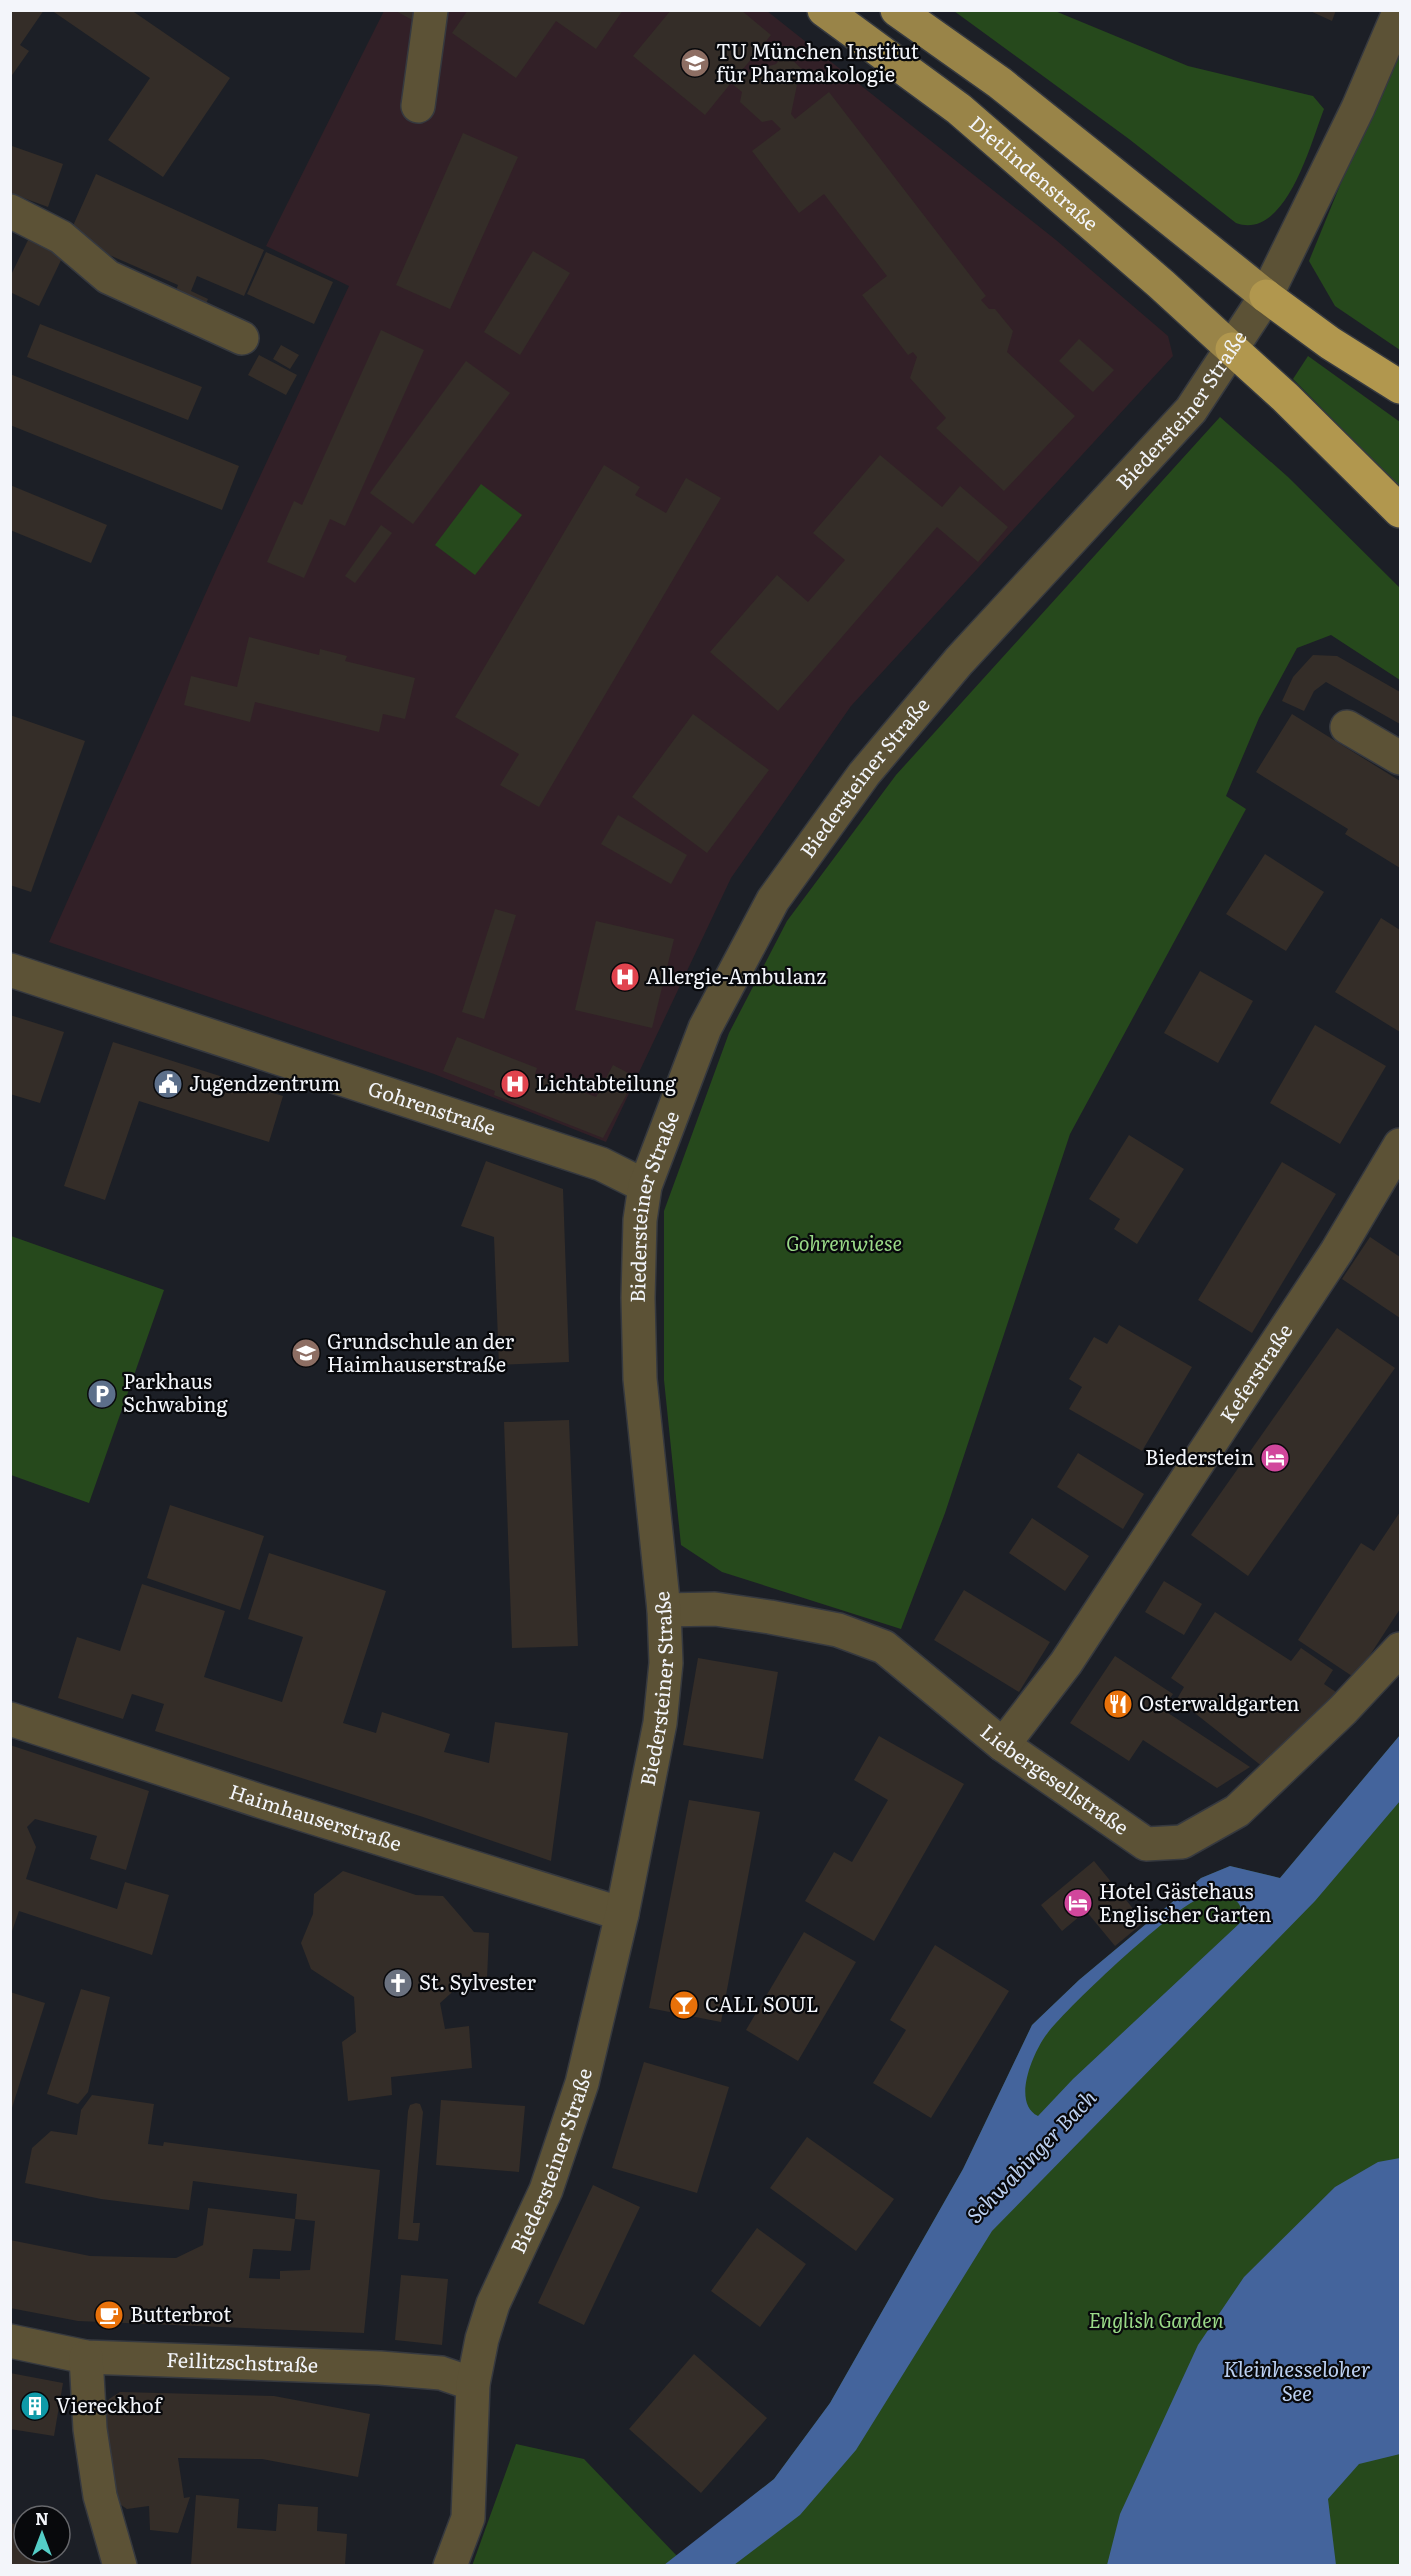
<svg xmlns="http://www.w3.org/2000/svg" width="1411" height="2576" viewBox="0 0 1411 2576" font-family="Literata,serif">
<rect width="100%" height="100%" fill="#1c1f26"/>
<!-- medical -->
<path fill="#322027" d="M384 11H767L1056 240 1168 336 1173 356 851 706 731 878 606 1142 434 1074 49 942 217 568 349 286 266 246Z"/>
<!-- green -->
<g fill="#26491c">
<path d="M954 11H1055L1188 66 1313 96 1324 109C1311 142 1286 241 1236 223L1129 139Z"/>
<path d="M1400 39V350L1335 306 1309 261Z"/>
<path d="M1308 356 1400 422V488L1293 379Z"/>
<path d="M1220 417 1288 477 1400 588V680L1331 635 1297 648 1259 718 1226 796 1246 809 1070 1134 945 1513 901 1629 722 1572 681 1545 664 1380V1211L729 1033 787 921 896 775Z"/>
<path d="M481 484 522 515 475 575 435 545Z"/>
<path d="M11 1236 164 1290 89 1503 11 1475Z"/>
<path d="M1400 1735V2565L472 2566 516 2444 584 2459 677 2556 774 2479 830 2403 963 2169 1032 2025 1079 1980 1201 1878 1230 1866 1280 1878Z"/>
</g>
<!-- water -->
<g fill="#44649c" fill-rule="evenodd">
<path d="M1400 1735V1801L1315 1901 992 2231 856 2450 800 2515 734 2565H664L774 2479 830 2403 963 2169 1032 2025 1079 1980 1201 1878 1230 1866 1280 1878ZM1229 1897C1242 1902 1242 1909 1241 1922L1073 2079 1038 2116C1012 2103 1032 2056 1044 2038 1059 2014 1177 1904 1201 1898 1209 1896 1220 1897 1229 1897Z"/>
<path d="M1400 2158V2454L1359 2464 1328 2499 1336 2565H1107L1120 2514 1198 2345 1244 2277 1335 2187 1378 2162Z"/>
</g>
<!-- building -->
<g fill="#342d28">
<path d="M10 10H44L20 45 29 51 10 78Z"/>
<path d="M51 10H131L230 78 163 177 108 140 150 78Z"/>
<path d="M394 10H422L416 22Z"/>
<path d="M468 10H623L596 49 556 21 516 78 452 33Z"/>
<path d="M671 10H741L771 35 743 69 747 73 776 64 785 53 807 74 797 85 791 114 795 119 829 92 986 296 981 300 989 309H995L1013 331 1007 352 1075 416 1004 491 936 428 946 418 910 378 917 357 913 352 908 355 862 295 887 276 824 194 799 213 752 151 781 129 772 120 762 122 740 102 742 92 731 83 705 115 633 56Z"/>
<path d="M1308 10H1336L1332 21Z"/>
<path d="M463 133 518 157 450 309 396 285Z"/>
<path d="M12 146 63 164 48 207 10 193Z"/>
<path d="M96 174 264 250 244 296 197 276 191 291 208 299 204 309 174 296 178 285 68 237Z"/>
<path d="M29 238 64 254 39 306 10 292V277Z"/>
<path d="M533 251 570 273 520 355 484 332Z"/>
<path d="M266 252 333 282 314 324 247 294Z"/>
<path d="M40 324 202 387 188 420 27 357Z"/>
<path d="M381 330 424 350 345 526 330 519 304 578 267 562 294 501 302 505Z"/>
<path d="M1079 339 1114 370 1093 392 1059 361Z"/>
<path d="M281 345 299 355 290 369 273 359Z"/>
<path d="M259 355 297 375 286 395 248 375Z"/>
<path d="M466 361 510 393 413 524 370 493Z"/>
<path d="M10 374 239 466 222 510 10 425Z"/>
<path d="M880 455 942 507 960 486 1008 527 978 562 937 527 778 711 710 652 777 575 808 602 845 560 813 533Z"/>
<path d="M604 465 640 487 635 495 666 513 686 478 721 498 539 807 500 785 519 754 455 717Z"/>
<path d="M10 485 107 525 91 563 10 530Z"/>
<path d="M381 525 392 533 355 583 345 576Z"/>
<path d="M249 637 319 655 320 649 347 656 345 661 415 678 405 719 383 714 379 732 255 702 250 722 184 705 191 676 237 687Z"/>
<path d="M1313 655 1337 656 1400 692V724L1326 682 1314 691 1304 711 1282 701 1293 677Z"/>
<path d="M693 714 769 770 707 853 632 797Z"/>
<path d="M1292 714 1400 781V868L1345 834 1348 829 1256 772Z"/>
<path d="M10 715 85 741 31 892 10 885Z"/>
<path d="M618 815 687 855 671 884 601 844Z"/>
<path d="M1265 854 1324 892 1286 951 1226 914Z"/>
<path d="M495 909 516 915 484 1019 462 1012Z"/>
<path d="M1381 918 1400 930V1032L1335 992Z"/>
<path d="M596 921 674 939 652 1028 575 1010Z"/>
<path d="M1200 971 1253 1001 1218 1063 1164 1033Z"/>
<path d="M10 1015 64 1032 40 1103 10 1094Z"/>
<path d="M1315 1025 1386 1066 1340 1144 1270 1103Z"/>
<path d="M457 1037 537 1068 535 1074 596 1097 613 1065 636 1077 603 1138 494 1095 495 1091 443 1071Z"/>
<path d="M113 1042 283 1096 269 1142 139 1101 105 1200 64 1186Z"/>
<path d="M1129 1135 1184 1169 1137 1244 1114 1229 1120 1219 1089 1199Z"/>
<path d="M486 1161 563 1189 569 1362 499 1365 494 1237 461 1226Z"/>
<path d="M1282 1162 1336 1194 1252 1333 1198 1300Z"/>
<path d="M1370 1237 1400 1257V1318L1342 1279Z"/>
<path d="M1119 1325 1192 1367 1142 1451 1069 1409 1082 1387 1069 1379 1094 1337 1107 1344Z"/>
<path d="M1337 1328 1395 1368 1248 1576 1191 1535Z"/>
<path d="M569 1420 578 1646 512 1648 504 1422Z"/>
<path d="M1078 1453 1144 1494 1123 1529 1057 1487Z"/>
<path d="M170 1505 264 1536 240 1610 147 1578Z"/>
<path d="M1400 1512V1609L1355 1678 1298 1640 1361 1543 1374 1551Z"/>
<path d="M1032 1518 1089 1556 1065 1591 1009 1553Z"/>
<path d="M269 1553 386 1591 343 1723 376 1733 382 1712 450 1734 444 1752 489 1763 495 1722 568 1733 551 1861 423 1817 155 1731 164 1704 132 1694 123 1719 58 1698 77 1637 120 1651 142 1584 225 1611 204 1677 282 1702 303 1637 248 1619Z"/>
<path d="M1164 1581 1202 1604 1184 1635 1145 1612Z"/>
<path d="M964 1590 1050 1642 1019 1692 934 1640Z"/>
<path d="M1215 1612 1291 1661 1301 1648 1333 1670 1324 1684 1336 1692 1263 1767 1177 1699 1184 1687 1171 1678Z"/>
<path d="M1115 1656 1173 1694 1162 1709 1250 1767 1217 1788 1143 1740 1129 1761 1070 1723Z"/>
<path d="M698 1658 778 1672 763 1759 683 1745Z"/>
<path d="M879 1736 964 1784 874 1941 805 1901 834 1852 852 1862 888 1800 854 1780Z"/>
<path d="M10 1745 149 1791 126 1870 90 1859 97 1836 35 1819 27 1827 36 1847 26 1879 117 1909 125 1882 169 1895 152 1955 19 1911 10 1937Z"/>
<path d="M689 1800 760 1812 721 2022 649 2008Z"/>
<path d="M1094 1861 1144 1922 1115 1946 1086 1911 1062 1931 1041 1905Z"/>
<path d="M343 1871 416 1895 443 1896 474 1932 489 1933 487 1979 468 1978 440 2003 445 2029 469 2026 472 2068 391 2077 392 2095 348 2101 342 2042 356 2032 354 1997 311 1969 301 1943 313 1914 314 1894Z"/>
<path d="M804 1932 856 1962 798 2061 746 2030Z"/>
<path d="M935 1945 1009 1991 931 2118 873 2083 906 2030 890 2020Z"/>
<path d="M81 1989 110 1997 88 2092 78 2104 47 2094Z"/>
<path d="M10 1992 45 2003 11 2111H10Z"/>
<path d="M644 2062 729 2087 697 2193 612 2168Z"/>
<path d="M92 2095 154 2104 148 2144 163 2146 164 2142 380 2170 364 2333 78 2321 10 2308V2240L90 2256 176 2258 203 2245 208 2208 295 2219 291 2251 253 2249 249 2278 280 2279V2271L310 2270 315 2221 295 2219 297 2194 193 2181 189 2210 101 2199 25 2183 32 2148 51 2131 77 2135 81 2110Z"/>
<path d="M441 2100 525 2106 519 2172 436 2165Z"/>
<path d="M416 2103 420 2104 423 2112 413 2223H420L418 2241 398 2239 408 2111 410 2105Z"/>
<path d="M807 2137 894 2199 856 2251 770 2188Z"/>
<path d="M593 2185 640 2207 584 2325 538 2303Z"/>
<path d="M757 2228 806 2264 760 2327 711 2291Z"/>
<path d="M401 2275 448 2279 442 2345 395 2340Z"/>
<path d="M694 2354 767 2418 701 2493 629 2429Z"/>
<path d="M10 2373 63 2383 54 2436 10 2429Z"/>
<path d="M120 2392 274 2396 370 2414 358 2477 262 2459 178 2458 184 2498 190 2497 178 2533 150 2530 149 2506 127 2509 118 2503 109 2456 106 2407 109 2399Z"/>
<path d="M196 2495 239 2499 237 2528 276 2531 278 2504 318 2507 317 2531 347 2534 345 2565H191Z"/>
<path d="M10 2523 24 2526V2552H52L50 2565H10Z"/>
</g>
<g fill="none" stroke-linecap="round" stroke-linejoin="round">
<!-- minor casing -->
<g stroke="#36393f" stroke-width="36">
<g id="minor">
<path d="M418 106 431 10"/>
<path d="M10 211 61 237 108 277 242 338"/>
<path d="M1347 727 1400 758"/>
<path id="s1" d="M10 970 601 1164 645 1186"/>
<path id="s2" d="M664 1610 715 1609 770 1617 838 1630 884 1647 1003 1745 1146 1844 1182 1842 1237 1811 1343 1710 1400 1649"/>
<path id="s3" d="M10 1719 263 1802 622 1914"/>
<path id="s4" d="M1003 1745 1066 1663 1337 1251 1400 1145"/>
<path id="s5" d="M10 2341 86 2357 380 2368 441 2373 473 2384"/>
<path d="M86 2357 90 2429 100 2496 120 2566"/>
<path id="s6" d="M450 2566 468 2518 473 2384 482 2339 493 2304 546 2190 582 2083 622 1914 660 1723 666 1663 664 1610 640 1379 638 1298 640 1220 645 1186 705 1028 773 900 864 774 959 661 1191 410 1266 296 1358 108 1400 10"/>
</g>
</g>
<!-- major casing -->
<g stroke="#36393f" stroke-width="36">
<g id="major">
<path id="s7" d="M824 10 959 109 1161 284 1232 349"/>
<path d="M897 10 1000 83 1266 296"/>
</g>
</g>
<!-- highway casing -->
<g stroke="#36393f" stroke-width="36">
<g id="highway">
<path d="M1266 296 1330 343 1400 387"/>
<path d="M1232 349 1285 397 1400 511"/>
</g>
</g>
<!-- minor -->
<use href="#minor" stroke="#5c5236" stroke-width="33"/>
<!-- major -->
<use href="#major" stroke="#998448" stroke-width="33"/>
<!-- highway -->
<use href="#highway" stroke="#b1974e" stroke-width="33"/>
</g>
<!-- icons -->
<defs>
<g id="university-disc" transform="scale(1.5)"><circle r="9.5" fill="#8d6e63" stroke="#08090c"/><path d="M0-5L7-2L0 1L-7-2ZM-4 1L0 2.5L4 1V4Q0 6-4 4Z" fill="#fff"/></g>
<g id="hospital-disc" transform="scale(1.5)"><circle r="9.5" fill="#e0444e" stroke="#08090c"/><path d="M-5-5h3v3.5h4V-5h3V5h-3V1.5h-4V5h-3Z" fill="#fff"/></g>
<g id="civic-disc" transform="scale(1.5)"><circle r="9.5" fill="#5c6f8a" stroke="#08090c"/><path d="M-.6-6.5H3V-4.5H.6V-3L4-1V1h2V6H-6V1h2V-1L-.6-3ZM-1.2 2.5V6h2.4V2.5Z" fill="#fff"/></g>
<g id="school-disc" transform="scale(1.5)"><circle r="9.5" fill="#8d6e63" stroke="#08090c"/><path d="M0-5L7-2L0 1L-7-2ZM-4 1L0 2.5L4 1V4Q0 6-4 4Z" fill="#fff"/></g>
<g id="parking-disc" transform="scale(1.5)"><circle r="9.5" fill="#5c6f8a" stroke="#08090c"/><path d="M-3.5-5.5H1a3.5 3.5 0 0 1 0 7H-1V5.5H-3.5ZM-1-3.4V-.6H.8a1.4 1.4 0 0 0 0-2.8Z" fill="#fff"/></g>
<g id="hotel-disc" transform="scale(1.5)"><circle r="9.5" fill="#d1479c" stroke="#08090c"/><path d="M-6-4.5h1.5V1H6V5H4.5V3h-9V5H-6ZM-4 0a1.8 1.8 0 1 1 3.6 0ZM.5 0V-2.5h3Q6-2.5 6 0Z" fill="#fff"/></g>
<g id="restaurant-disc" transform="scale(1.5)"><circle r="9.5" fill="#e8710a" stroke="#08090c"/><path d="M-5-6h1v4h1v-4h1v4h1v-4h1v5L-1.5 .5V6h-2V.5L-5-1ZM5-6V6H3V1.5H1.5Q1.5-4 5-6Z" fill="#fff"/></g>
<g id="church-disc" transform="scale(1.5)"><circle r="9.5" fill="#6b7280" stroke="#08090c"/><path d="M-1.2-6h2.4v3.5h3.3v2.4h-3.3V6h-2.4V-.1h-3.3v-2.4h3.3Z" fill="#fff"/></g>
<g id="bar-disc" transform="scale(1.5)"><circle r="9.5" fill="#e8710a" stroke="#08090c"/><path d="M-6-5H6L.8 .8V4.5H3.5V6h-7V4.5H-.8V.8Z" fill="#fff"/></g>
<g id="cafe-disc" transform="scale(1.5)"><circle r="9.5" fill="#e8710a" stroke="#08090c"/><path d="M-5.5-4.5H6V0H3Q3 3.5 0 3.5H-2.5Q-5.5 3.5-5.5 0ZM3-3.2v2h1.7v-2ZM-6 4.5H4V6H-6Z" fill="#fff"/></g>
<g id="building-disc" transform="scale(1.5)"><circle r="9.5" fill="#0f9aa8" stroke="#08090c"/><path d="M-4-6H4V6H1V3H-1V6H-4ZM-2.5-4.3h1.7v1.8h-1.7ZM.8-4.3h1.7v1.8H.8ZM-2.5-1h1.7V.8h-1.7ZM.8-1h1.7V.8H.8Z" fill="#fff"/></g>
</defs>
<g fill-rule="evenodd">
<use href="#university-disc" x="695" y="63"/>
<use href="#hospital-disc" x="625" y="977"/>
<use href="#civic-disc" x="168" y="1084"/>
<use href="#hospital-disc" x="515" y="1084"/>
<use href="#school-disc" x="306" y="1353"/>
<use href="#parking-disc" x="102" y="1394"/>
<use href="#hotel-disc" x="1275" y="1458"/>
<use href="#restaurant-disc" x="1118" y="1704"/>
<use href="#hotel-disc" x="1078" y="1903"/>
<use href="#church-disc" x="398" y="1983"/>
<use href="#bar-disc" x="684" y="2005"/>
<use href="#cafe-disc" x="109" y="2315"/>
<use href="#building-disc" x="35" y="2406"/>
</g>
<g text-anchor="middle" stroke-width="4.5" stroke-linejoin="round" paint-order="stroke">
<!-- poi labels -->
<g font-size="20" fill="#f3f5fa" stroke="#08090c" text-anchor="start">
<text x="716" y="59">TU München Institut<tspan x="716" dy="23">für Pharmakologie</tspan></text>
<text x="646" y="984">Allergie-Ambulanz</text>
<text x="189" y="1091">Jugendzentrum</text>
<text x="536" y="1091">Lichtabteilung</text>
<text x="327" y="1349">Grundschule an der<tspan x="327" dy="23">Haimhauserstraße</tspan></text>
<text x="123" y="1389">Parkhaus<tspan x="123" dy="23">Schwabing</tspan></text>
<text x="1254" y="1465" text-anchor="end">Biederstein</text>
<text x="1139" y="1711">Osterwaldgarten</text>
<text x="1099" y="1899">Hotel Gästehaus<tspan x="1099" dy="23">Englischer Garten</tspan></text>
<text x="419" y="1990">St. Sylvester</text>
<text x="705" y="2012">CALL SOUL</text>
<text x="130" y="2322">Butterbrot</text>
<text x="56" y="2413">Viereckhof</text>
</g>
<!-- street labels -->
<g font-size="20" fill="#f3f5fa" stroke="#08090c">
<text dy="7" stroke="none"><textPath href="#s7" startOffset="266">Dietlindenstraße</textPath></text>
<text dy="7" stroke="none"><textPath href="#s6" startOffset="2367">Biedersteiner Straße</textPath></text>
<text dy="7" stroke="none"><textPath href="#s6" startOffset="1881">Biedersteiner Straße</textPath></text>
<text dy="7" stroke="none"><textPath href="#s1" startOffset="444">Gohrenstraße</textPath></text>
<text dy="7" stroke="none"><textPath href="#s6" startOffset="1395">Biedersteiner Straße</textPath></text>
<text dy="7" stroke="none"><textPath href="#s4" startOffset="450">Keferstraße</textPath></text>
<text dy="7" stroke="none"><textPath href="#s6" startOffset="909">Biedersteiner Straße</textPath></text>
<text dy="7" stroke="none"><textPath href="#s2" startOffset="441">Liebergesellstraße</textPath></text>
<text dy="7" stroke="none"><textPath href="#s3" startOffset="321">Haimhauserstraße</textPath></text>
<text dy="7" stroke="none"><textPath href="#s6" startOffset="423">Biedersteiner Straße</textPath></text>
<text dy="7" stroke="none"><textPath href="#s5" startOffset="234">Feilitzschstraße</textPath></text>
</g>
<!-- park labels -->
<g font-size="20" font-style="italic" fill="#99d987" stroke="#08090c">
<text x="844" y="1251">Gohrenwiese</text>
<text x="1156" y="2328">English Garden</text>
</g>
<!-- water labels -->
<g font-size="21" font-style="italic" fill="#bcd0f1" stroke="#08090c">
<text transform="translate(1032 2157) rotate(-46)" y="7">Schwabinger Bach</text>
<text x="1297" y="2377">Kleinhesseloher<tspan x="1297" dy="24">See</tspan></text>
</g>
</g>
<!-- border -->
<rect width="1411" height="2576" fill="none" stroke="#f3f5fa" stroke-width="24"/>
<!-- north arrow -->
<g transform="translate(42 2534)"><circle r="28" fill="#08090c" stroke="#66676b" stroke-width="1.5"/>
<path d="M0-4.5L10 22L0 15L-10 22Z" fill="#54cdc7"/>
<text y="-9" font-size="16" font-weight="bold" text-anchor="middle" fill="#f3f5fa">N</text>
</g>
</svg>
